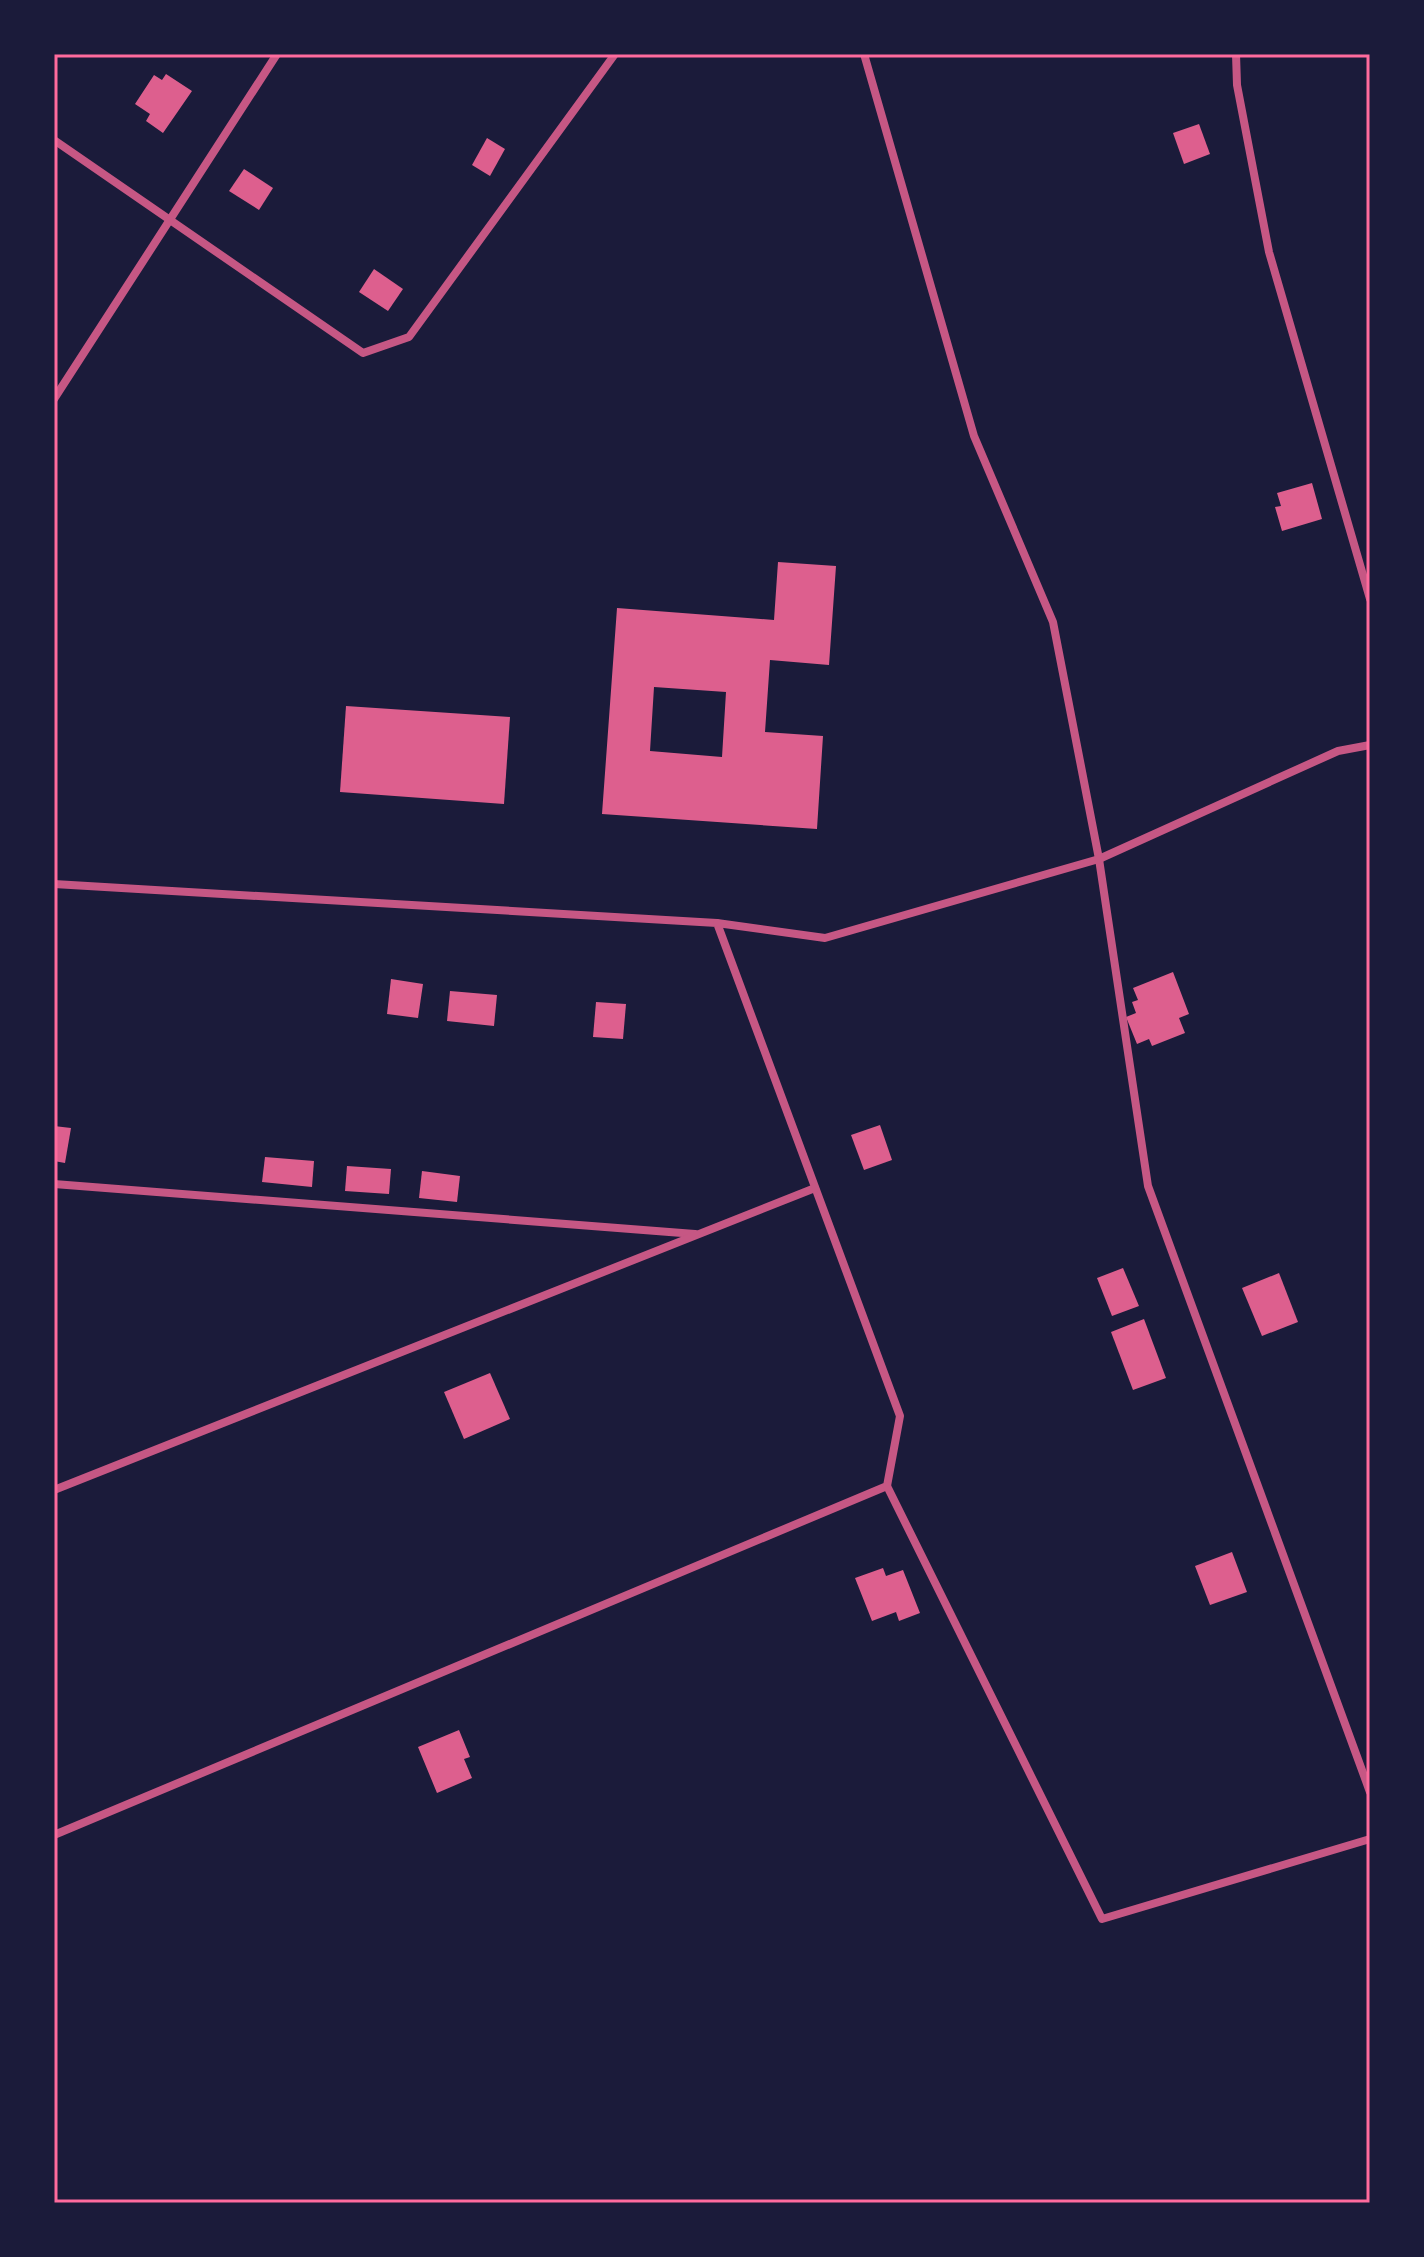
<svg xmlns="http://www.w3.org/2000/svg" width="1424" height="2257" viewBox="0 0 1424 2257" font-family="'PT Sans',sans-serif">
<rect width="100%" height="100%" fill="#1b1b3a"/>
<!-- building -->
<g fill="#dd5f8e" fill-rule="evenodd">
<path d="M166 74 192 91 163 133 146 121 150 114 135 104 154 75 162 80Z"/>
<path d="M1199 124 1210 154 1184 164 1173 133Z"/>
<path d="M487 138 505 149 490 176 472 165Z"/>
<path d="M244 169 273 188 259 210 229 191Z"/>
<path d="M374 269 403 289 388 311 359 292Z"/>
<path d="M1312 483 1322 519 1282 531 1275 507 1281 506 1277 493Z"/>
<path d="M778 562 836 566 829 665 770 660 765 732 823 736 817 829 602 814 617 608 774 620ZM654 687 726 692 722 757 650 751Z"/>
<path d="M346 706 510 717 504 804 340 792Z"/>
<path d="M1173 972 1189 1014 1179 1018 1185 1033 1152 1046 1149 1039 1137 1044 1126 1017 1136 1013 1132 1002 1138 1000 1133 988Z"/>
<path d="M391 979 423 984 418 1018 387 1014Z"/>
<path d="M450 991 497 995 494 1026 447 1021Z"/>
<path d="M596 1002 626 1004 623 1039 593 1037Z"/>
<path d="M880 1125 892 1160 864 1170 851 1135Z"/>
<path d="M54 1126 71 1128 65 1163 54 1161Z"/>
<path d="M265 1157 314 1161 312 1187 262 1182Z"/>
<path d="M347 1166 391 1169 389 1194 345 1191Z"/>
<path d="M422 1171 460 1176 457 1202 419 1198Z"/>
<path d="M1123 1268 1139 1306 1112 1316 1097 1278Z"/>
<path d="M1279 1273 1298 1322 1262 1336 1242 1288Z"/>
<path d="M1144 1319 1166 1378 1133 1390 1111 1332Z"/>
<path d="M490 1373 510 1419 464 1439 444 1392Z"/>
<path d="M1232 1552 1247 1592 1210 1605 1195 1566Z"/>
<path d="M883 1568 886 1576 903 1570 920 1613 899 1621 896 1612 872 1621 855 1578Z"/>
<path d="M459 1730 470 1757 464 1759 472 1778 437 1793 418 1747Z"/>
</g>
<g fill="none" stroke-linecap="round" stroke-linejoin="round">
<!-- minor -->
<g stroke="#c65784" stroke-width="8">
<path d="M864 54 974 436 1053 622 1099 859 1148 1186 1370 1792"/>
<path d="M1236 54 1237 85 1269 252 1370 599"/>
<path d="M54 140 363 353 409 337 615 54"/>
<path d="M54 399 277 54"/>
<path d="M54 884 717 923 900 1416 887 1486 54 1835"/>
<path d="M717 923 825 938 1099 859 1338 751 1370 745"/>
<path d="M54 1184 695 1234"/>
<path d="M887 1486 1102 1919 1370 1839"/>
<path d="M54 1490 815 1188"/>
</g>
<!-- rail -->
<path stroke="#a44b75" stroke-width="6" d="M1369 2203H1370"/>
</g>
<!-- border -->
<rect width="1424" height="2257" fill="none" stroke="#1b1b3a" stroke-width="112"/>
<rect x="56" y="56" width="1312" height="2145" fill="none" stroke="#ff6b9d" stroke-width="3"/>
</svg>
